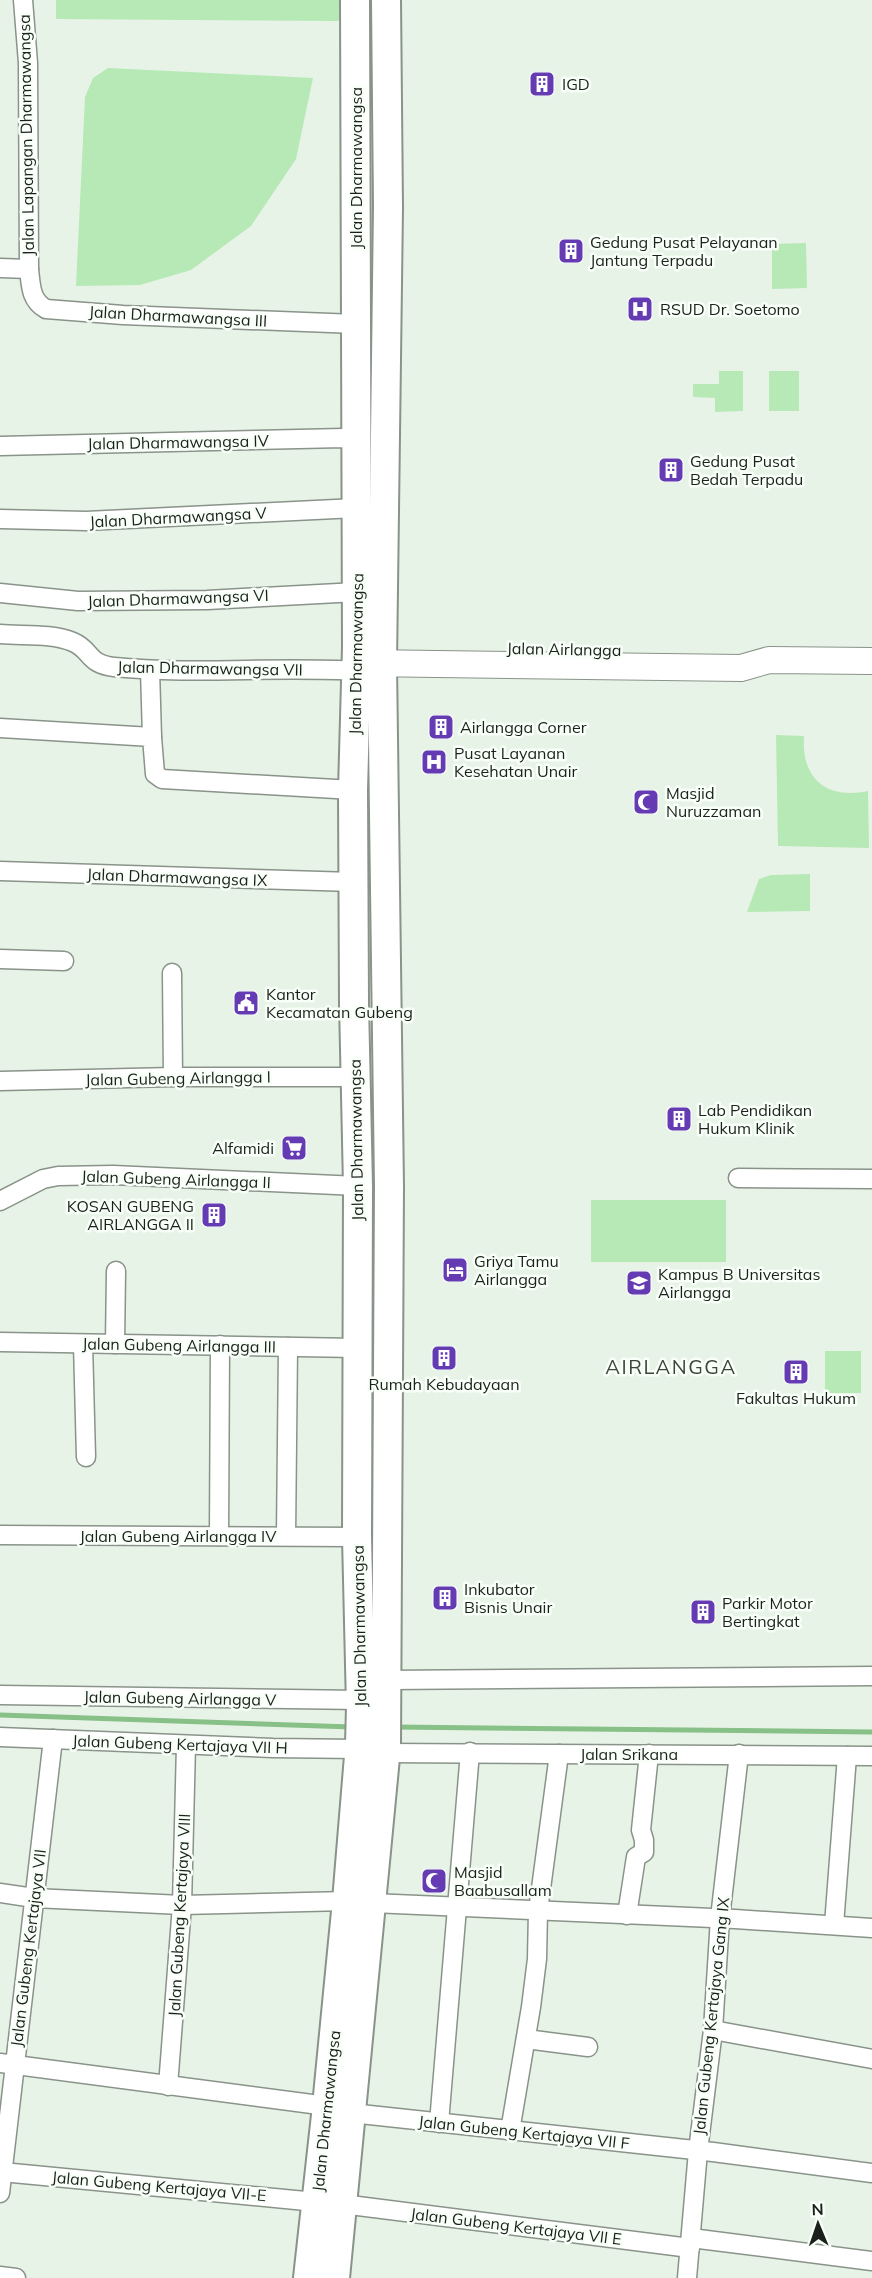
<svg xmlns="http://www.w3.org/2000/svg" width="872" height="2278" viewBox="0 0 872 2278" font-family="Mulish,sans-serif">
<rect width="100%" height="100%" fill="#e8f3e7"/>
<!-- green -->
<g fill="#b6e9b5">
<path d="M56 0H339V21L56 19Z"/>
<path d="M108 68 313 78 296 159 251 226 191 270 140 285 76 286 85 97 93 78Z"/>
<path d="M806 243 807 288 772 289V244Z"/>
<path d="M719 371H743V411L715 412V398L693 397V384H719Z"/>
<rect x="769" y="371" width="30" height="40"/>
<path d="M776 735 804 736C801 778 826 800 868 791L869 848 778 846Z"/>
<path d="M810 874V911L747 912 759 879 771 875Z"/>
<rect x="591" y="1200" width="135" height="62"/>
<rect x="825" y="1351" width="36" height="42"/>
</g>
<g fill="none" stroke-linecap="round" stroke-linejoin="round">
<!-- stream -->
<g stroke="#87c187" stroke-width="5">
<path d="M0 1715 352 1727"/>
<path d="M394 1727 872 1732"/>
</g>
<!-- street casing -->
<g stroke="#899389" stroke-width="21">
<g id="street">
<path d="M23 0 28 63 29 269C31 285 30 300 46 309L123 315 356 324"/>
<path d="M0 268 29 269"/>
<path d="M0 446 343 438 356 439"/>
<path d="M0 519 86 521 356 508"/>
<path d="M0 593 78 601 207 600 357 592"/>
<path d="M0 634C23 636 52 633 73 642 92 650 87 664 114 667 195 675 276 666 357 671"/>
<path d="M150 670 152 737"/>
<path d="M0 728 152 737 155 774 162 779 353 790"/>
<path d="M0 871 353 882"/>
<path d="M0 959 64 961"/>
<path d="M172 973 173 1077"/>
<path d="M0 1081 173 1077H355"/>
<path d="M738 1178 872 1179"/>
<path d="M0 1201 43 1179 58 1176 113 1175 358 1186"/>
<path d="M0 1342 357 1348"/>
<path d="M83 1344 86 1457"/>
<path d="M115 1344 116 1271"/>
<path d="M0 1535 357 1537"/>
<path d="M219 1536 220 1345"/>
<path d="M286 1536 288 1347"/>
<path d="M386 1680 872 1676"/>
<path d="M0 1695 360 1700"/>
<path d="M0 1737 273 1748 359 1749"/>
<path d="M385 1753 872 1756"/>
<path d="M0 1893 34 1898 182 1905 347 1901"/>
<path d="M372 1903 735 1919 872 1928"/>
<path d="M627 1915 636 1857 644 1852V1840L641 1830 649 1754"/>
<path d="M834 1925 847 1756"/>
<path d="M713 2030 872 2059"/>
<path d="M526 2039 588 2047"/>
<path d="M0 2063 327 2106"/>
<path d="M168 2086 182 1905 186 1745"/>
<path d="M351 2113 713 2152 872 2173"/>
<path d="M439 2123 470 1752"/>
<path d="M510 2131 531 2007 537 1959 538 1911 559 1754"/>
<path d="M2 2172 316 2202"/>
<path d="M0 2193 53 1739"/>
<path d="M342 2204 690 2248"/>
<path d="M691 2238 872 2261"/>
<path d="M0 2276 16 2278"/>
<path d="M687 2278 698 2151 713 2030 720 1918 739 1754"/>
</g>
</g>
<!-- secondary casing -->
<g stroke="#899389" stroke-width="28">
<path id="secondary" d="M364 663 741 668 769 660 872 661"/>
</g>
<!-- primary casing -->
<g stroke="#899389" stroke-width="32">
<g id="primary">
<path d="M308 2278 327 2106 347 1901 360 1744 361 1707 357 1537 358 1186 354 1003 353 790 357 647 355 0"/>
<path d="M335 2278 386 1747 389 1186 382 664 388 207 386 0"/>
</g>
</g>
<!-- street -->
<use href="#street" stroke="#fff" stroke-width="18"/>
<!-- secondary -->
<use href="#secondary" stroke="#fff" stroke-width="26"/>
<!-- primary -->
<use href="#primary" stroke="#fff" stroke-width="28"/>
</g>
<!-- icons -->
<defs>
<g id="building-square" transform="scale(1.35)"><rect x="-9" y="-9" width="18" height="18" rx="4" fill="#653bb3" stroke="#f8fff8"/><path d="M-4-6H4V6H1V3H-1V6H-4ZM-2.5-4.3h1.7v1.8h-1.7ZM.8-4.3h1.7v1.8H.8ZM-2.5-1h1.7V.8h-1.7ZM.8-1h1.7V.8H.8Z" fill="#fff"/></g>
<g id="hospital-square" transform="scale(1.35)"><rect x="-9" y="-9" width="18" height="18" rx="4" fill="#653bb3" stroke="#f8fff8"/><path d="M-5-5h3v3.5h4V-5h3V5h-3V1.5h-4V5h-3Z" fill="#fff"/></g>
<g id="mosque-square" transform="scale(1.35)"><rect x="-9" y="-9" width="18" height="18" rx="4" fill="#653bb3" stroke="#f8fff8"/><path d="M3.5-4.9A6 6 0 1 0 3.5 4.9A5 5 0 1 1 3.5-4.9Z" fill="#fff"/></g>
<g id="civic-square" transform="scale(1.35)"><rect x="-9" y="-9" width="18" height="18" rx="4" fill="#653bb3" stroke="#f8fff8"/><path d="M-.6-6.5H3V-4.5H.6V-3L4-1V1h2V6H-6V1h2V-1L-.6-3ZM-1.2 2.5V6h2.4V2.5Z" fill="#fff"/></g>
<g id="supermarket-square" transform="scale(1.35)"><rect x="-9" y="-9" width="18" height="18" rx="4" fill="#653bb3" stroke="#f8fff8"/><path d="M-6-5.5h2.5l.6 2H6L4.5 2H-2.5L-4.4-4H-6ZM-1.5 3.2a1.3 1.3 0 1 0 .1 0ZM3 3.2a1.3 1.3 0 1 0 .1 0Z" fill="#fff"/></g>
<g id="hotel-square" transform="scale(1.35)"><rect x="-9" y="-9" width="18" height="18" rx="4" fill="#653bb3" stroke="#f8fff8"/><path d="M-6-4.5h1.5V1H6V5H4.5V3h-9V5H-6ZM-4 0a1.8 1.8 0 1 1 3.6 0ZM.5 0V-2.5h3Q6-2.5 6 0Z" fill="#fff"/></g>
<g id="university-square" transform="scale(1.35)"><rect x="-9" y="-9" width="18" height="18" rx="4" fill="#653bb3" stroke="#f8fff8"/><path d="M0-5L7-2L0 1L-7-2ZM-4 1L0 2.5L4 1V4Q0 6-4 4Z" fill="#fff"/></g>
</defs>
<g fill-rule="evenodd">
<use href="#building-square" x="542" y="84"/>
<use href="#building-square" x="571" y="251"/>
<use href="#hospital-square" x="640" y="309"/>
<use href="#building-square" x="671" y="470"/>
<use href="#building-square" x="441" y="727"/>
<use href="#hospital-square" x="434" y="762"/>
<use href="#mosque-square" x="646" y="802"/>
<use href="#civic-square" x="246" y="1003"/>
<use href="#building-square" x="679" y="1119"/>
<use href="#supermarket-square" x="294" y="1148"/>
<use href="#building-square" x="214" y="1215"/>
<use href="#hotel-square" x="455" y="1270"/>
<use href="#university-square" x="639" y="1283"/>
<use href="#building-square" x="444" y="1358"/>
<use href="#building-square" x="796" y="1372"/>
<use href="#building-square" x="445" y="1598"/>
<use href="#building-square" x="703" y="1612"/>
<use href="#mosque-square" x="434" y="1881"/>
</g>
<g text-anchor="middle" stroke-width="5" stroke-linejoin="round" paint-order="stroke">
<!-- poi labels -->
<g font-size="16" fill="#1c201c" stroke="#f8fff8" text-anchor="start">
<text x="562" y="90">IGD</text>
<text x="590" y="248">Gedung Pusat Pelayanan<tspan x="590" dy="18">Jantung Terpadu</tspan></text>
<text x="660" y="315">RSUD Dr. Soetomo</text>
<text x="690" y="467">Gedung Pusat<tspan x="690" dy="18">Bedah Terpadu</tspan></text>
<text x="460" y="733">Airlangga Corner</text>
<text x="454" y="759">Pusat Layanan<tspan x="454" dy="18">Kesehatan Unair</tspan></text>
<text x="666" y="799">Masjid<tspan x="666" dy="18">Nuruzzaman</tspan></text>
<text x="266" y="1000">Kantor<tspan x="266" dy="18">Kecamatan Gubeng</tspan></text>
<text x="698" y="1116">Lab Pendidikan<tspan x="698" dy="18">Hukum Klinik</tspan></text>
<text x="274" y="1154" text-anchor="end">Alfamidi</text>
<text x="194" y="1212" text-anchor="end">KOSAN GUBENG<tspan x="194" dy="18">AIRLANGGA II</tspan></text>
<text x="474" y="1267">Griya Tamu<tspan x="474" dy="18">Airlangga</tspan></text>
<text x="658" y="1280">Kampus B Universitas<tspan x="658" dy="18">Airlangga</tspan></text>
<text x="444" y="1390" text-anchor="middle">Rumah Kebudayaan</text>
<text x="796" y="1404" text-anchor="middle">Fakultas Hukum</text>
<text x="464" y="1595">Inkubator<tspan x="464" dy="18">Bisnis Unair</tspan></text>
<text x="722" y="1609">Parkir Motor<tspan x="722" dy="18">Bertingkat</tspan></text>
<text x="454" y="1878">Masjid<tspan x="454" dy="18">Baabusallam</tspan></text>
</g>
<!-- street labels -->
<g font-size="16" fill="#1c201c" stroke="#f8fff8">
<text transform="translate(26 135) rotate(-91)" y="6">Jalan Lapangan Dharmawangsa</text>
<text transform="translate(356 168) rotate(-90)" y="6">Jalan Dharmawangsa</text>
<text transform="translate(178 316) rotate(3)" y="6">Jalan Dharmawangsa III</text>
<text transform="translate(178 442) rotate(-1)" y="6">Jalan Dharmawangsa IV</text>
<text transform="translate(178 517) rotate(-3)" y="6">Jalan Dharmawangsa V</text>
<text transform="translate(178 598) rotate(-2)" y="6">Jalan Dharmawangsa VI</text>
<text transform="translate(564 649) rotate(1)" y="6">Jalan Airlangga</text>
<text transform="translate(356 654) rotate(-89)" y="6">Jalan Dharmawangsa</text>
<text transform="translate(210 668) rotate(1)" y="6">Jalan Dharmawangsa VII</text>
<text transform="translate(177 877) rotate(2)" y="6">Jalan Dharmawangsa IX</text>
<text transform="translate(178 1078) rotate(-1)" y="6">Jalan Gubeng Airlangga I</text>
<text transform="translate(356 1140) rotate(-91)" y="6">Jalan Dharmawangsa</text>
<text transform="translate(176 1179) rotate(2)" y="6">Jalan Gubeng Airlangga II</text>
<text transform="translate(179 1345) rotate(1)" y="6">Jalan Gubeng Airlangga III</text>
<text x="178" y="1542">Jalan Gubeng Airlangga IV</text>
<text transform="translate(359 1626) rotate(-91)" y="6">Jalan Dharmawangsa</text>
<text transform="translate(180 1698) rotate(1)" y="6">Jalan Gubeng Airlangga V</text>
<text transform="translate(180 1744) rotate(2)" y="6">Jalan Gubeng Kertajaya VII H</text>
<text x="629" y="1760">Jalan Srikana</text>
<text transform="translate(179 1915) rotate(-87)" y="6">Jalan Gubeng Kertajaya VIII</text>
<text transform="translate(28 1948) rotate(-83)" y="6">Jalan Gubeng Kertajaya VII</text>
<text transform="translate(711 2016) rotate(-84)" y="6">Jalan Gubeng Kertajaya Gang IX</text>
<text transform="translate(326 2111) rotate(-84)" y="6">Jalan Dharmawangsa</text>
<text transform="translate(524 2132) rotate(6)" y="6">Jalan Gubeng Kertajaya VII F</text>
<text transform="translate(159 2186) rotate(5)" y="6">Jalan Gubeng Kertajaya VII-E</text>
<text transform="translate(516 2226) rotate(7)" y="6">Jalan Gubeng Kertajaya VII E</text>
</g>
<!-- quarter labels -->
<g font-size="20" letter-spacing="1.5" fill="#3d463d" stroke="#f8fff8">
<text x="671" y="1374">AIRLANGGA</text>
</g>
</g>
<!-- north arrow -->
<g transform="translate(818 2224) rotate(358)" stroke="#f8fff8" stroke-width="4.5" paint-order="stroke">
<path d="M0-4.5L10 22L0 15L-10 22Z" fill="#1c201c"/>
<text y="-9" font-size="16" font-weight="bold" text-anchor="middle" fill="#1c201c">N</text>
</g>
</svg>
